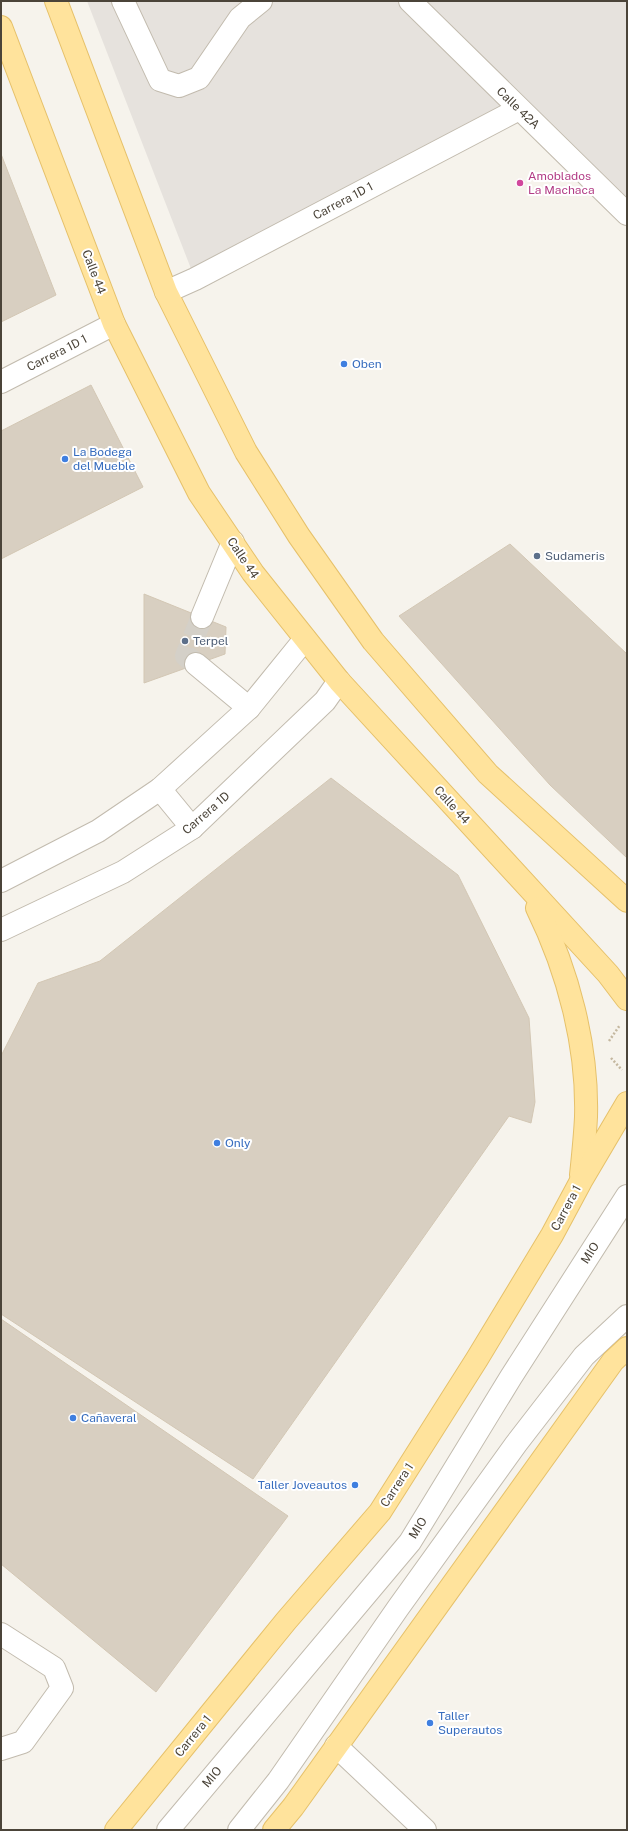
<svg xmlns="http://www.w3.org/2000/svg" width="628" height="1831" viewBox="0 0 628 1831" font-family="'Public Sans',sans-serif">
<rect width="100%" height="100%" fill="#f6f3ec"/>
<!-- industrial -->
<path fill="#e6e2dd" d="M87 1H627V214L519 109 195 279Z"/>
<!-- building -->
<g fill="#d8cfc1" stroke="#d3c7b4">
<path d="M1 154 56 295 1 322Z"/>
<path d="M91 385 143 487 1 559V431Z"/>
<path d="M510 544 627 654V858L550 785 399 616Z"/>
<path d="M144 594 226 627 225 654 144 683Z"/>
<path d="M331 778 458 875 529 1018 535 1102 531 1123 509 1116 253 1479 1 1314V1056L38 983 100 961Z"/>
<path d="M1 1319 288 1516 156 1692 1 1564Z"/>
</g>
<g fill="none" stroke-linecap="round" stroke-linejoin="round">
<!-- minor-tunnel -->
<path stroke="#d4d0c8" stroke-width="22" stroke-dasharray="22 11" stroke-linecap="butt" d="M196 664 186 656 202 617"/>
<!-- minor casing -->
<g stroke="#c2bbae" stroke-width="24">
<g id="minor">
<path d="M123 1 160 80 179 86 199 78 240 18 261 1"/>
<path d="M410 1 627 214"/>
<path d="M166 292 195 279 519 109"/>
<path d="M1 382 114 324"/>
<path d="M202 617 233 542"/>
<path d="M196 664 249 708"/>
<path d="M160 789 192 828"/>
<path d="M1 881 98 831 160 789 249 708 305 639"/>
<path d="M1 930 123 872 192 828 325 701 339 681"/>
<path d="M1 1634 54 1668 62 1688 23 1742 1 1749"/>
<path d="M336 1746 425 1830"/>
<path d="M168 1830 410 1542 511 1377 627 1196"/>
<path d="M239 1830 278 1781 398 1608 516 1444 584 1356 627 1316"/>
</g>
</g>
<!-- major casing -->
<g stroke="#e6c16a" stroke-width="24">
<g id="major">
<path d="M56 1 166 292 246 452 299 536 373 641 488 774 627 901"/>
<path d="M1 27 114 324 199 493 253 573 339 681 608 974 627 999"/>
<path d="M537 908C568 971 588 1046 586 1117 585 1137 583 1156 581 1175"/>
<path d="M116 1830 286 1621 380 1512 477 1359 552 1235 581 1181 627 1103"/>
<path d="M274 1830 293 1807 613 1361 627 1348"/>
</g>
</g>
<!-- path -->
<g stroke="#c4b79f" stroke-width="2.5" stroke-dasharray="2 2" stroke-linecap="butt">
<path d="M609 1041 620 1025"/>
<path d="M611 1058 622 1070"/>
</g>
<!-- minor -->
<use href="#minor" stroke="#fff" stroke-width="22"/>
<!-- major -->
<use href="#major" stroke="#ffe39c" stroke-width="22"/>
</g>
<!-- markers -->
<circle fill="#d1479c" stroke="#fff" stroke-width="1.5" cx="520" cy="183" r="4"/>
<g fill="#3f7fe0" stroke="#fff" stroke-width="1.5">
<circle cx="344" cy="364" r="4"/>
<circle cx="65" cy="459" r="4"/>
<circle cx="217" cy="1143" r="4"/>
<circle cx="73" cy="1418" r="4"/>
<circle cx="355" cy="1485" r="4"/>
<circle cx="430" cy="1723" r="4"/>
</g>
<g fill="#5c6f8a" stroke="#fff" stroke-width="1.5">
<circle cx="537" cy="556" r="4"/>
<circle cx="185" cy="641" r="4"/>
</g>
<g text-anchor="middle" stroke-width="4" stroke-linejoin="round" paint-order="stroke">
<!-- street labels -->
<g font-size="12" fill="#4b4439" stroke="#fff">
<text transform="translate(518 108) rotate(44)" y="4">Calle 42A</text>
<text transform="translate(343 201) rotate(-28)" y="4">Carrera 1D 1</text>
<text transform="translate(94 272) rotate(69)" y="4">Calle 44</text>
<text transform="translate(57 353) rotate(-27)" y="4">Carrera 1D 1</text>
<text transform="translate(243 558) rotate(56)" y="4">Calle 44</text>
<text transform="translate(452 805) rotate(48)" y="4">Calle 44</text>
<text transform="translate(206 813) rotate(-41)" y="4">Carrera 1D</text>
<text transform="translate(566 1208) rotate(-62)" y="4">Carrera 1</text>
<text transform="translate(590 1253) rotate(-57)" y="4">MIO</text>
<text transform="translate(397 1485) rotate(-57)" y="4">Carrera 1</text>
<text transform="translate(418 1528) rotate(-58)" y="4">MIO</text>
<text transform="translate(193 1736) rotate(-51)" y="4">Carrera 1</text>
<text transform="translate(212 1777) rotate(-50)" y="4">MIO</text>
</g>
<!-- hotel labels -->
<g font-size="12" fill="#b23c85" stroke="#fff" text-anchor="start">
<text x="528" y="180">Amoblados<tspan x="528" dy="14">La Machaca</tspan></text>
</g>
<!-- shop labels -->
<g font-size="12" fill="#366cbe" stroke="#fff" text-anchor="start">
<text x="352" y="368">Oben</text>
<text x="73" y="456">La Bodega<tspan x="73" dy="14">del Mueble</tspan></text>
<text x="225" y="1147">Only</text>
<text x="81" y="1422">Cañaveral</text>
<text x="347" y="1489" text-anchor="end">Taller Joveautos</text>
<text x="438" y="1720">Taller<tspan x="438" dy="14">Superautos</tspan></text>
</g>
<!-- service labels -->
<g font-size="12" fill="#4e5e75" stroke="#fff" text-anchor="start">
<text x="545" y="560">Sudameris</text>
<text x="193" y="645">Terpel</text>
</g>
</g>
<!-- border -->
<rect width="628" height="1831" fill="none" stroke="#4b4439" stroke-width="4"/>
</svg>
